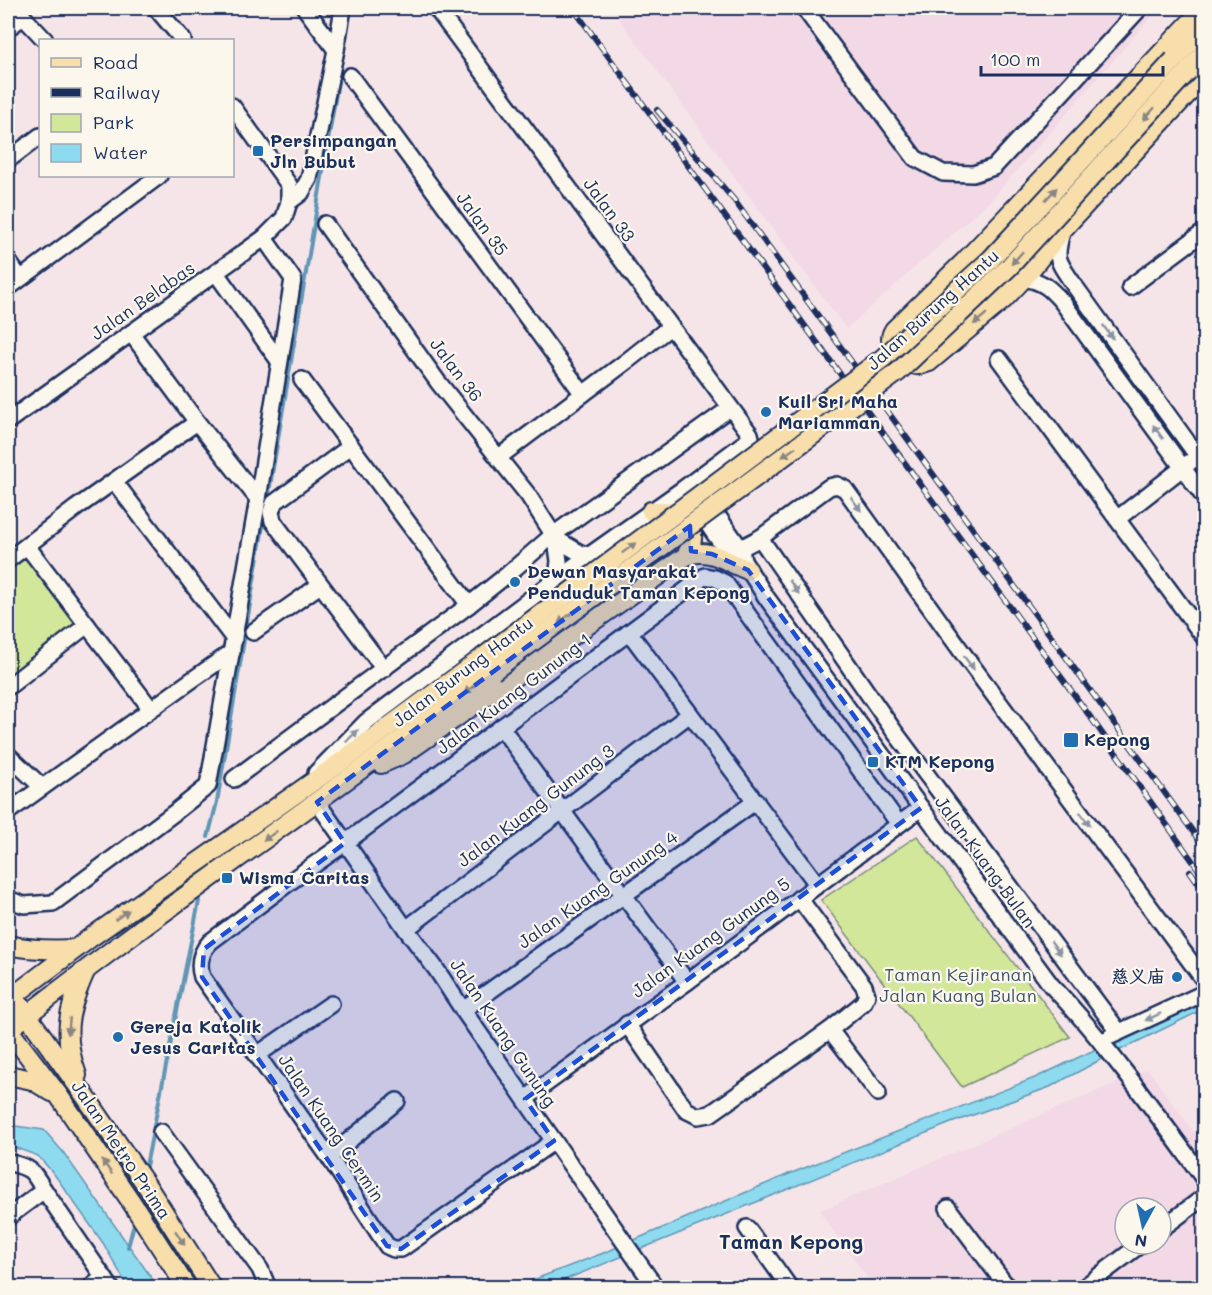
<svg xmlns="http://www.w3.org/2000/svg" width="1212" height="1295" viewBox="0 0 1212 1295" font-family="Mali,'LXGW WenKai TC',sans-serif">
<rect width="100%" height="100%" fill="#f6e5e8"/>
<filter id="ink" filterUnits="userSpaceOnUse"><feTurbulence type="fractalNoise" baseFrequency=".0167" numOctaves="2"/><feDisplacementMap in="SourceGraphic" scale="12" xChannelSelector="R" yChannelSelector="G"/><feConvolveMatrix kernelMatrix="1 2 1 2 8 2 1 2 1" color-interpolation-filters="sRGB"/></filter>
<g filter="url(#ink)">
<!-- built -->
<g fill="#f2d9e5" fill-rule="evenodd">
<path d="M611 8H1159L991 200 846 329Z"/>
<path d="M1148 1069 1204 1146V1287H874L819 1211ZM1125 1208H1161V1244H1125Z"/>
</g>
<!-- green -->
<g fill="#d3e79b" stroke="#778b7c" stroke-width="1.5">
<path d="M26 555 75 624 8 678V569Z"/>
<path d="M917 836 1070 1037 962 1087 821 900Z"/>
</g>
<!-- water -->
<g fill="#8edaef" stroke="#6096b5" stroke-width="1.5">
<path d="M1204 998V1009L1100 1060 1050 1087 951 1123 547 1287 512 1288 606 1252 789 1174 1037 1077Z"/>
<path d="M8 1125 44 1130 63 1152 158 1287H128L103 1243 54 1174 38 1156 8 1145Z"/>
</g>
<g fill="none" stroke-linecap="round" stroke-linejoin="round">
<!-- stream -->
<g stroke="#6096b5" stroke-width="4">
<path d="M267 504 341 64"/>
<path d="M208 837 217 802 265 514"/>
<path d="M145 1171 199 901"/>
<path d="M128 1247 135 1220"/>
</g>
<!-- minor casing -->
<g stroke="#1b2f5e" stroke-width="20">
<g id="minor">
<path d="M15 8 45 40"/>
<path d="M156 8 183 40"/>
<path d="M305 8 336 50"/>
<path d="M804 8 915 158 943 173 973 174 994 167 1140 8"/>
<path d="M8 28 23 17"/>
<path d="M350 76 583 394"/>
<path d="M8 160 40 136"/>
<path d="M289 202 301 193 309 179 336 50 343 8"/>
<path d="M325 224 438 382 528 495 556 539 580 553 589 555"/>
<path d="M1062 232C1054 260 1058 261 1074 285L1204 465"/>
<path d="M8 261 20 278"/>
<path d="M216 273 279 361"/>
<path d="M1024 278C1044 282 1050 288 1063 303L1204 497"/>
<path d="M1130 287 1204 232"/>
<path d="M8 288 159 176"/>
<path d="M131 333 197 422 258 499"/>
<path d="M999 359 1204 637"/>
<path d="M302 380 469 605"/>
<path d="M8 421 264 238 284 218 289 202V185L232 106"/>
<path d="M351 446 274 503 271 512 273 521 384 669"/>
<path d="M499 457 627 361 670 327"/>
<path d="M114 481 234 639"/>
<path d="M707 501 741 549 743 561 766 597 1051 985C1108 1045 1156 1113 1204 1179"/>
<path d="M697 508C709 525 721 548 739 559"/>
<path d="M1117 519 1190 462"/>
<path d="M760 538 894 731 1119 1032"/>
<path d="M556 539 559 561 557 579"/>
<path d="M27 546 151 709"/>
<path d="M732 554 741 548 760 538 829 487 837 485 845 489 962 652 1204 980"/>
<path d="M8 560 76 508 197 422"/>
<path d="M253 632 320 585"/>
<path d="M629 632 817 884"/>
<path d="M8 687 87 625"/>
<path d="M501 727 687 982"/>
<path d="M8 755 42 787"/>
<path d="M316 773 366 722 577 564 683 489 751 438 750 434 436 8"/>
<path d="M234 779 469 605 508 574 553 535 730 408"/>
<path d="M317 802 406 929 436 969 463 1010 656 1288"/>
<path d="M8 812 189 682 232 652"/>
<path d="M8 899 24 905 53 903 174 813 208 786 258 499 293 279 264 238"/>
<path d="M406 929 690 714"/>
<path d="M463 1010 756 801"/>
<path d="M627 1024 686 1110 698 1116 710 1114 830 1030 863 1003 867 995 864 986 799 898"/>
<path d="M830 1030 878 1093"/>
<path d="M1111 1036 1204 993"/>
<path d="M257 1055 331 1004"/>
<path d="M525 1099 687 982 921 808"/>
<path d="M161 1132 260 1269 268 1288"/>
<path d="M554 1141 401 1249H394L387 1246 329 1157 202 977C198 964 200 953 210 942L291 881 345 843 705 576 715 578 725 583 899 824"/>
<path d="M329 1157 397 1101"/>
<path d="M8 1162C32 1169 31 1168 44 1190L111 1288"/>
<path d="M948 1208 1008 1288"/>
<path d="M8 1217 44 1190"/>
<path d="M747 1228 790 1288"/>
<path d="M1161 1229 1204 1197"/>
<path d="M90 1288 104 1277"/>
<path d="M1083 1288 1141 1244"/>
</g>
</g>
<!-- major casing -->
<g stroke="#1b2f5e" stroke-width="22">
<g id="major">
<path d="M1204 8 964 262 894 330C892 333 891 336 891 339 892 349 909 367 919 365 923 365 925 363 929 362L1004 299 1024 278 1063 229 1204 76"/>
<path d="M1174 60 1204 26"/>
<path d="M1188 71 1204 53"/>
<path d="M651 511C658 511 668 510 675 513 695 521 696 539 686 556"/>
<path d="M381 764 404 754 686 556C708 546 728 563 748 570"/>
<path d="M8 945C30 950 52 950 75 949"/>
<path d="M8 1000 90 938 334 767 482 658"/>
<path d="M20 1005 83 1093 149 1189 212 1288"/>
<path d="M8 1029 59 1096 130 1200 187 1288"/>
<path d="M8 1030C166 905 333 794 493 671"/>
<path d="M8 1075 32 1080 52 1092"/>
<path d="M77 1075C62 1034 68 1010 85 972"/>
</g>
</g>
<!-- minor -->
<use href="#minor" stroke="#fbf7ec" stroke-width="15"/>
<!-- major -->
<use href="#major" stroke="#f8deab" stroke-width="18"/>
<!-- rail casing -->
<g stroke="#1b2f5e" stroke-width="6">
<g id="rail">
<path d="M573 8 1094 722 1204 877"/>
<path d="M657 110 734 200 1204 847"/>
<path d="M1190 871 1204 891"/>
</g>
</g>
<!-- rail -->
<use href="#rail" stroke="#fbf7ec" stroke-width="4" stroke-dasharray="11" stroke-linecap="butt"/>
<!-- major-bridge casing -->
<g stroke="#1b2f5e" stroke-width="22" stroke-linecap="butt">
<g id="major-bridge">
<path d="M482 658 883 358 991 259 1174 60"/>
<path d="M493 671 898 372 1009 267 1188 71"/>
</g>
</g>
<!-- major-bridge -->
<use href="#major-bridge" stroke="#f8deab" stroke-width="18"/>
</g>
<!-- one-way arrows -->
<defs><path id="oneway-solid" d="M-6-.8H1V-3.2L6.5 0L1 3.2V.8H-6Z" transform="scale(1.5)"/></defs>
<g fill="#8a8684">
<use href="#oneway-solid" transform="translate(1149 114) rotate(132)"/>
<use href="#oneway-solid" transform="translate(1051 194) rotate(-47)"/>
<use href="#oneway-solid" transform="translate(1017 258) rotate(132)"/>
<use href="#oneway-solid" transform="translate(980 319) rotate(140)"/>
<use href="#oneway-solid" transform="translate(789 452) rotate(144)"/>
<use href="#oneway-solid" transform="translate(629 548) rotate(-37)"/>
<use href="#oneway-solid" transform="translate(565 618) rotate(144)"/>
<use href="#oneway-solid" transform="translate(471 688) rotate(142)"/>
<use href="#oneway-solid" transform="translate(270 836) rotate(144)"/>
<use href="#oneway-solid" transform="translate(122 915) rotate(-35)"/>
<use href="#oneway-solid" transform="translate(69 1026) rotate(96)"/>
<use href="#oneway-solid" transform="translate(107 1167) rotate(-125)"/>
<use href="#oneway-solid" transform="translate(180 1238) rotate(57)"/>
</g>
<g fill="#8b93a5">
<use href="#oneway-solid" transform="translate(1108 332) rotate(54)"/>
<use href="#oneway-solid" transform="translate(1158 432) rotate(-126)"/>
<use href="#oneway-solid" transform="translate(856 504) rotate(54)"/>
<use href="#oneway-solid" transform="translate(794 587) rotate(55)"/>
<use href="#oneway-solid" transform="translate(969 663) rotate(53)"/>
<use href="#oneway-solid" transform="translate(352 736) rotate(-45)"/>
<use href="#oneway-solid" transform="translate(1085 819) rotate(54)"/>
<use href="#oneway-solid" transform="translate(1056 948) rotate(53)"/>
<use href="#oneway-solid" transform="translate(1153 1017) rotate(155)"/>
</g>
</g>
<!-- marked area -->
<path fill="#1d4ed8" fill-opacity="0.2" stroke="#1d4ed8" stroke-width="4.5" stroke-dasharray="12 8" stroke-linejoin="round" d="M690 526 691 551 712 554 748 570 921 808 525 1099 554 1141 401 1249 387 1246 202 977 204 949 345 843 317 802Z"/>
<!-- markers -->
<g fill="#1f6fb2" stroke="#fbf7ec" stroke-width="2">
<rect x="252" y="145" width="12" height="12" rx="3"/>
<circle cx="766" cy="412" r="6"/>
<circle cx="515" cy="582" r="6"/>
<rect x="1063" y="732" width="16" height="16" rx="3"/>
<rect x="867" y="756" width="12" height="12" rx="3"/>
<rect x="221" y="872" width="12" height="12" rx="3"/>
<circle cx="1177" cy="977" r="6"/>
<circle cx="118" cy="1037" r="6"/>
</g>
<g text-anchor="middle" stroke-width="4.5" stroke-linejoin="round" paint-order="stroke">
<!-- poi labels -->
<g font-size="18" font-weight="bold" fill="#1b2f5e" stroke="#fbf7ec" text-anchor="start">
<text x="270" y="147">Persimpangan<tspan x="270" dy="21">Jln Bubut</tspan></text>
<text x="778" y="408">Kuil Sri Maha<tspan x="778" dy="21">Mariamman</tspan></text>
<text x="527" y="578">Dewan Masyarakat<tspan x="527" dy="21">Penduduk Taman Kepong</tspan></text>
<text x="1084" y="746">Kepong</text>
<text x="885" y="768">KTM Kepong</text>
<text x="239" y="884">Wisma Caritas</text>
<text x="1165" y="983" text-anchor="end">慈义庙</text>
<text x="130" y="1033">Gereja Katolik<tspan x="130" dy="21">Jesus Caritas</tspan></text>
</g>
<!-- street labels -->
<g font-size="18" fill="#1b2f5e" stroke="#fbf7ec">
<text transform="translate(609 210) rotate(54)" y="6">Jalan 33</text>
<text transform="translate(482 224) rotate(54)" y="6">Jalan 35</text>
<text transform="translate(143 301) rotate(-35)" y="6">Jalan Belabas</text>
<text transform="translate(933 310) rotate(-42)" y="6">Jalan Burung Hantu</text>
<text transform="translate(456 370) rotate(53)" y="6">Jalan 36</text>
<text transform="translate(463 672) rotate(-37)" y="6">Jalan Burung Hantu</text>
<text transform="translate(514 694) rotate(-37)" y="6">Jalan Kuang Gunung 1</text>
<text transform="translate(536 806) rotate(-37)" y="6">Jalan Kuang Gunung 3</text>
<text transform="translate(985 862) rotate(54)" y="6">Jalan Kuang Bulan</text>
<text transform="translate(598 890) rotate(-35)" y="6">Jalan Kuang Gunung 4</text>
<text transform="translate(711 938) rotate(-36)" y="6">Jalan Kuang Gunung 5</text>
<text transform="translate(503 1033) rotate(56)" y="6">Jalan Kuang Gunung</text>
<text transform="translate(331 1128) rotate(56)" y="6">Jalan Kuang Cermin</text>
<text transform="translate(121 1150) rotate(56)" y="6">Jalan Metro Prima</text>
</g>
<!-- park labels -->
<g font-size="18" fill="#40546a" stroke="#fbf7ec">
<text x="958" y="981">Taman Kejiranan<tspan x="958" dy="21">Jalan Kuang Bulan</tspan></text>
</g>
<!-- neighbourhood labels -->
<g font-size="20" font-weight="bold" fill="#1b2f5e" stroke="#fbf7ec">
<text x="791" y="1249">Taman Kepong</text>
</g>
</g>
<!-- margin -->
<rect width="1212" height="1295" fill="none" stroke="#fbf7ec" stroke-width="30"/>
<rect x="15" y="15" width="1182" height="1265" fill="none" stroke="#1b2f5e" stroke-width="2" filter="url(#ink)"/>
<!-- legend -->
<rect x="39" y="39" width="195" height="138" fill="#fbf7ec" stroke="#a1a7b3" stroke-width="1.5"/>
<rect x="51" y="58" width="30" height="9" fill="#f8deab" stroke="#a1a7b3" stroke-width="1.5"/>
<text x="93" y="69" font-size="18" fill="#1b2f5e">Road</text>
<rect x="51" y="88" width="30" height="9" fill="#1b2f5e" stroke="#a1a7b3" stroke-width="1.5"/>
<text x="93" y="99" font-size="18" fill="#1b2f5e">Railway</text>
<rect x="51" y="114" width="30" height="18" fill="#d3e79b" stroke="#a1a7b3" stroke-width="1.5"/>
<text x="93" y="129" font-size="18" fill="#1b2f5e">Park</text>
<rect x="51" y="144" width="30" height="18" fill="#8edaef" stroke="#a1a7b3" stroke-width="1.5"/>
<text x="93" y="159" font-size="18" fill="#1b2f5e">Water</text>
<!-- north arrow -->
<g transform="translate(1143 1226) rotate(188)"><circle r="28" fill="#fbf7ec" stroke="#a1a7b3" stroke-width="1.5"/>
<path d="M0-4.5L10 22L0 15L-10 22Z" fill="#1f6fb2"/>
<text y="-9" font-size="16" font-weight="bold" text-anchor="middle" fill="#1b2f5e">N</text>
</g>
<!-- scale -->
<path d="M981 66v9h182v-9" fill="none" stroke="#1b2f5e" stroke-width="3"/>
<text x="990" y="66" font-size="18" fill="#1b2f5e" stroke="#fbf7ec" stroke-width="4.5" paint-order="stroke">100 m</text>
</svg>
